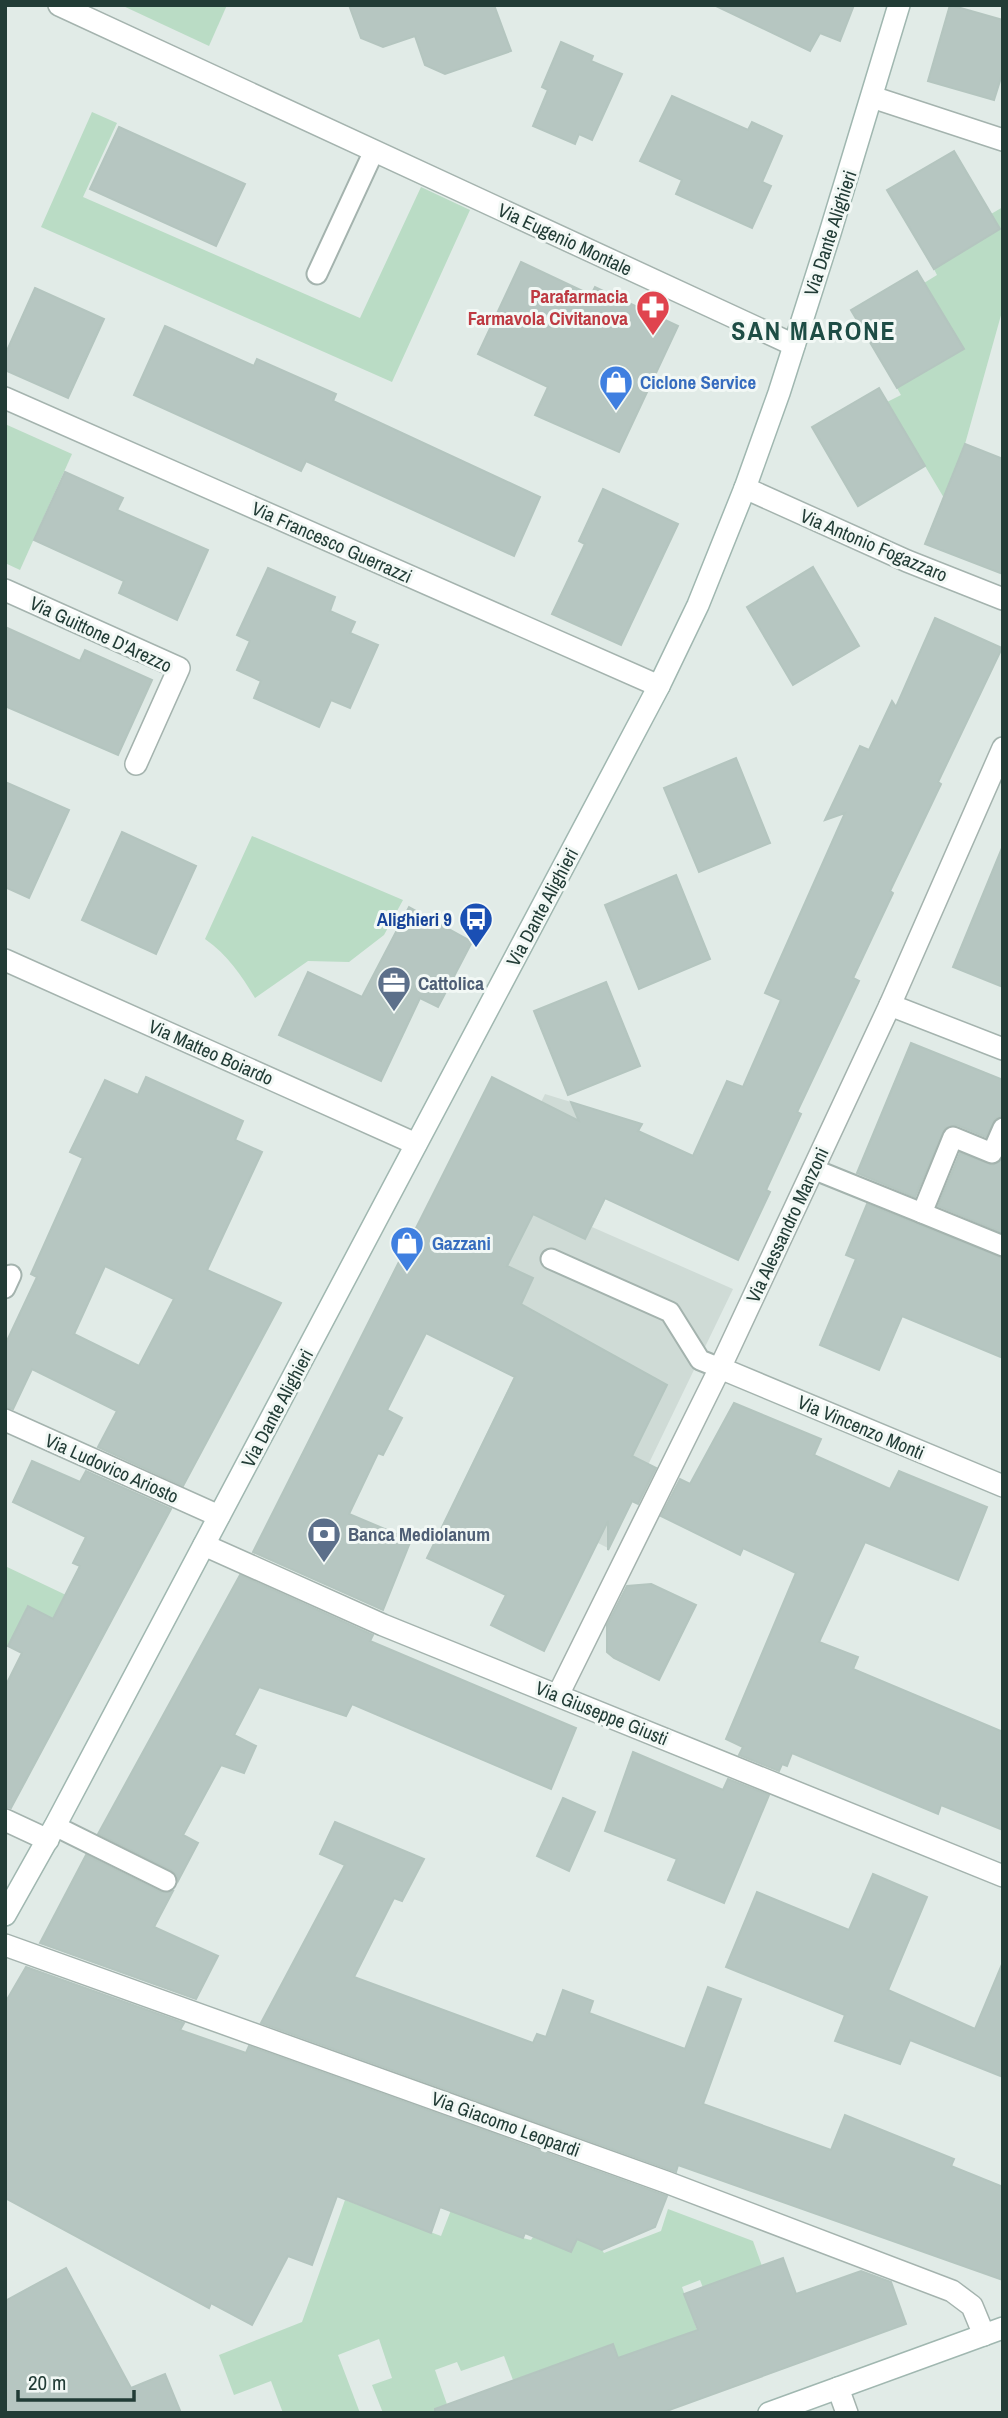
<svg xmlns="http://www.w3.org/2000/svg" width="1008" height="2418" viewBox="0 0 1008 2418" font-family="'Archivo Narrow',sans-serif">
<rect width="100%" height="100%" fill="#e1ebe7"/>
<!-- built -->
<path fill="#cfdbd6" d="M545 1094 642 1124 592 1227 733 1289 608 1548 479 1484 469 1503 456 1497 514 1377 375 1308 418 1223 458 1243 515 1156Z"/>
<!-- green -->
<g fill="#badcc5">
<path d="M121 5H227L209 46Z"/>
<path d="M92 112 117 123 83 197 360 318 421 187 470 210 392 382 41 227Z"/>
<path d="M1003 207V308L965 444 944 498 887 402 901 395 897 388 963 349 924 283 937 275 934 269 1000 229 991 214Z"/>
<path d="M5 424 72 454 20 570 5 563Z"/>
<path d="M252 836 403 900 384 935 349 962 308 961 255 998C241 975 228 955 205 939Z"/>
<path d="M5 1566 66 1595 54 1620 27 1607 8 1646 5 1645Z"/>
<path d="M345 2200 441 2236 451 2210 523 2238 531 2240 533 2237 571 2252 577 2239 602 2250 604 2253 661 2231 668 2209 753 2241 762 2266 732 2277 739 2298 711 2308 700 2280 682 2287 697 2330 618 2358 613 2344 513 2380 504 2356 461 2371 457 2362 435 2370 450 2413H383L372 2385 392 2378 379 2339 338 2355 360 2413H283L271 2381 234 2395 219 2355 302 2322Z"/>
</g>
<!-- building -->
<g fill="#b6c6c1" stroke="#b4c5bf" stroke-width="2" fill-rule="evenodd">
<path d="M349 5H494L511 51 445 74 425 65 415 36 383 47 361 38Z"/>
<path d="M714 5H854L840 41 820 33 810 51Z"/>
<path d="M950 5 1003 20V71L994 100 928 81Z"/>
<path d="M561 42 593 56 591 61 622 74 592 140 579 134 575 144 533 126 548 90 542 87Z"/>
<path d="M672 96 748 130 752 122 782 136 762 182 771 186 752 228 676 194 682 180 640 161Z"/>
<path d="M119 127 245 184 216 246 90 189Z"/>
<path d="M954 151 1000 229 934 269 887 190Z"/>
<path d="M521 262 591 295 595 287 678 326 619 452 535 415 548 387 478 354Z"/>
<path d="M917 271 964 349 897 388 851 310Z"/>
<path d="M35 288 104 319 68 398 5 370V355Z"/>
<path d="M165 326 254 366 257 359 336 394 333 401 540 497 514 556 306 461 301 471 134 395Z"/>
<path d="M879 388 925 466 858 506 812 427Z"/>
<path d="M965 444 1003 459V574L925 544Z"/>
<path d="M65 472 123 498 117 510 208 550 177 620 119 593 124 581 34 540Z"/>
<path d="M603 489 678 524 621 645 552 614 585 544 579 541Z"/>
<path d="M813 567 859 646 793 685 747 607Z"/>
<path d="M268 568 335 597 330 611 355 622 350 633 378 645 350 708 331 700 319 727 254 698 261 681 237 670 250 641 237 635Z"/>
<path d="M935 618 1002 648 938 782 941 784 890 891 893 893 853 978 859 981 797 1112 801 1114 766 1190 770 1192 738 1260 605 1198 585 1239 533 1214 507 1266 533 1278 521 1304 667 1385 632 1456 656 1468 638 1504 632 1501 608 1550V1521L544 1651 491 1625 506 1595 427 1558 515 1377 426 1333 387 1410 402 1418 383 1455 378 1453 349 1514 411 1540 383 1610 253 1552 492 1077 579 1121 571 1102 642 1124 638 1131 693 1156 727 1081 743 1087 781 1000 765 993 845 813 825 820 860 746 869 750 892 701 896 707Z"/>
<path d="M5 627 80 661 85 650 152 680 118 755 5 706Z"/>
<path d="M736 758 770 843 699 872 664 788Z"/>
<path d="M5 782 69 810 29 898 5 887Z"/>
<path d="M122 832 196 866 156 954 82 920Z"/>
<path d="M1002 848H1003V987L953 967Z"/>
<path d="M676 875 710 959 639 989 605 905Z"/>
<path d="M409 907 472 942 438 1007 420 998 381 1081 279 1035 308 972 362 997Z"/>
<path d="M606 982 640 1066 568 1095 534 1011Z"/>
<path d="M911 1043 1003 1080V1116L995 1119 986 1137 957 1125 945 1128 915 1197 857 1173Z"/>
<path d="M146 1077 243 1121 235 1140 262 1152 207 1270 281 1303 183 1486 98 1447 117 1411 32 1369 13 1409 5 1407V1345L37 1277 31 1274 83 1158 70 1152 105 1080 138 1095ZM105 1266 174 1299 139 1366 74 1334Z"/>
<path d="M960 1153 993 1165 1003 1159V1233L938 1206Z"/>
<path d="M867 1204 1003 1258V1358L902 1316 879 1370 820 1345 856 1259 846 1255Z"/>
<path d="M734 1403 821 1439 814 1455 890 1489 899 1471 987 1507 958 1580 865 1542 819 1642 858 1657 853 1669 1003 1732V1830L941 1805 938 1814 792 1753 787 1766 782 1764 779 1771 739 1755 743 1747 726 1739 796 1573 743 1548 740 1555 661 1516 680 1479 690 1484Z"/>
<path d="M32 1461 80 1482 86 1471 171 1509 11 1808 5 1807V1687L22 1653 8 1646 28 1606 53 1619 80 1566 73 1563 86 1537 13 1502Z"/>
<path d="M240 1575 373 1635 370 1641 576 1728 551 1789 352 1704 346 1716 259 1687 234 1735 256 1746 244 1773 221 1765 183 1835 198 1843 178 1881 177 1875 171 1870 98 1834Z"/>
<path d="M651 1584 696 1605 659 1680 614 1658 607 1652V1625L627 1586Z"/>
<path d="M633 1752 723 1790 728 1779 769 1795 724 1903 668 1880 677 1859 605 1831Z"/>
<path d="M563 1798 595 1812 569 1871 537 1856Z"/>
<path d="M335 1822 424 1859 402 1901 394 1898 354 1977 533 2043 537 2034 546 2037 563 1990 593 2001 589 2013 685 2049 708 1987 741 1999 703 2104 831 2150 845 2115 954 2159 951 2166 1003 2187V2280L678 2165 676 2172 261 2023 345 1865 320 1854Z"/>
<path d="M86 1855 161 1892 173 1891 154 1927 218 1956 196 1999 40 1943Z"/>
<path d="M873 1874 927 1897 888 1990 975 2029 1003 1962V2077L910 2040 900 2064 835 2041 845 2015 726 1967 757 1892 849 1930Z"/>
<path d="M26 1967 184 2023 180 2030 246 2053 249 2046 667 2196 655 2227 602 2250 577 2239 571 2252 525 2233 523 2238 440 2207 431 2233 337 2196 312 2265 288 2256 252 2325 211 2303 209 2308 5 2198V2003Z"/>
<path d="M783 2258 796 2294 861 2271 891 2282 906 2324 661 2413H435V2409L613 2344 618 2358 698 2330 684 2294Z"/>
<path d="M66 2268 131 2388 165 2374 181 2413H5V2301Z"/>
</g>
<g fill="none" stroke-linecap="round" stroke-linejoin="round">
<!-- lane casing -->
<g stroke="#a4b3ae" stroke-width="23">
<g id="lane">
<path d="M317 274 374 151"/>
<path d="M813 1169 922 1213 953 1137 992 1153 1003 1128"/>
<path d="M922 1213 1003 1246"/>
<path d="M551 1259 670 1312 700 1360 720 1368"/>
<path d="M5 1288 11 1275"/>
<path d="M55 1826 166 1881"/>
</g>
</g>
<!-- street casing -->
<g stroke="#a4b3ae" stroke-width="24">
<g id="street">
<path d="M59 5 794 345"/>
<path d="M872 97 1003 140"/>
<path d="M5 398 659 686"/>
<path d="M745 488 907 561 1003 599"/>
<path d="M5 590 179 668 136 764"/>
<path d="M5 960 416 1144"/>
<path d="M890 1005 1003 1049"/>
<path d="M720 1368 1003 1486"/>
<path d="M5 1420 219 1516"/>
<path d="M204 1545 383 1625 1003 1876"/>
<path d="M558 1695 720 1368 890 1005 1003 748"/>
<path d="M5 1820 48 1840"/>
<path d="M5 1945 666 2182 952 2291 972 2306 984 2335"/>
<path d="M838 2388 847 2413"/>
</g>
</g>
<!-- secondary casing -->
<g stroke="#a0b7b0" stroke-width="24">
<g id="secondary">
<path d="M5 1915 55 1826 659 686 698 605 745 488 779 393 830 233 899 5"/>
<path d="M769 2413 1003 2328"/>
</g>
</g>
<!-- lane -->
<use href="#lane" stroke="#fff" stroke-width="19"/>
<!-- street -->
<use href="#street" stroke="#fff" stroke-width="21"/>
<!-- secondary -->
<use href="#secondary" stroke="#fff" stroke-width="21"/>
</g>
<!-- icons -->
<defs>
<g id="pharmacy-pin" transform="scale(1.75)"><path d="M0 17L-7.5 6A9.5 9.5 0 1 1 7.5 6Z" fill="#e0444e" stroke="#f2f8f5"/><path d="M-2-6h4v4h4v4h-4v4h-4v-4h-4v-4h4Z" fill="#fff"/></g>
<g id="shop-pin" transform="scale(1.75)"><path d="M0 17L-7.5 6A9.5 9.5 0 1 1 7.5 6Z" fill="#3f7fe0" stroke="#f2f8f5"/><path d="M-5-2.5h2.3a2.7 3.5 0 0 1 5.4 0H5L5.5 6h-11ZM-1.5-2.5h3a1.5 2.3 0 0 0-3 0Z" fill="#fff"/></g>
<g id="bus-pin" transform="scale(1.75)"><path d="M0 17L-7.5 6A9.5 9.5 0 1 1 7.5 6Z" fill="#1a4fb4" stroke="#f2f8f5"/><path d="M-5-6H5V4H4V6H2V4H-2V6H-4V4H-5ZM-3.5-4V0h7V-4ZM-3.5 1.2v1.5H-2V1.2ZM2 1.2v1.5H3.5V1.2Z" fill="#fff"/></g>
<g id="office-pin" transform="scale(1.75)"><path d="M0 17L-7.5 6A9.5 9.5 0 1 1 7.5 6Z" fill="#5c6f8a" stroke="#f2f8f5"/><path d="M-6-3h4V-5.5h4V-3h4V5H-6ZM-1-4.5V-3h2v-1.5ZM-6 0V1H6V0Z" fill="#fff"/></g>
<g id="bank-pin" transform="scale(1.75)"><path d="M0 17L-7.5 6A9.5 9.5 0 1 1 7.5 6Z" fill="#5c6f8a" stroke="#f2f8f5"/><path d="M-6-4H6V4H-6ZM0-2.3a2.3 2.3 0 1 0 0 4.6a2.3 2.3 0 1 0 0-4.6Z" fill="#fff"/></g>
</defs>
<g fill-rule="evenodd">
<use href="#pharmacy-pin" x="653" y="307"/>
<use href="#shop-pin" x="616" y="382"/>
<use href="#bus-pin" x="476" y="919"/>
<use href="#office-pin" x="394" y="983"/>
<use href="#shop-pin" x="407" y="1243"/>
<use href="#bank-pin" x="324" y="1534"/>
</g>
<g text-anchor="middle" stroke-width="6" stroke-linejoin="round" paint-order="stroke">
<!-- street labels -->
<g font-size="19" fill="#223c36" stroke="#f2f8f5">
<text transform="translate(830 233) rotate(-72)" y="7">Via Dante Alighieri</text>
<text transform="translate(565 239) rotate(25)" y="7">Via Eugenio Montale</text>
<text transform="translate(332 542) rotate(24)" y="7">Via Francesco Guerrazzi</text>
<text transform="translate(874 545) rotate(23)" y="7">Via Antonio Fogazzaro</text>
<text transform="translate(101 634) rotate(25)" y="7">Via Guittone D'Arezzo</text>
<text transform="translate(542 907) rotate(-62)" y="7">Via Dante Alighieri</text>
<text transform="translate(211 1052) rotate(24)" y="7">Via Matteo Boiardo</text>
<text transform="translate(787 1225) rotate(-65)" y="7">Via Alessandro Manzoni</text>
<text transform="translate(277 1408) rotate(-62)" y="7">Via Dante Alighieri</text>
<text transform="translate(861 1427) rotate(23)" y="7">Via Vincenzo Monti</text>
<text transform="translate(112 1468) rotate(24)" y="7">Via Ludovico Ariosto</text>
<text transform="translate(602 1713) rotate(22)" y="7">Via Giuseppe Giusti</text>
<text transform="translate(506 2124) rotate(20)" y="7">Via Giacomo Leopardi</text>
</g>
<!-- health labels -->
<g font-size="19" font-weight="bold" fill="#be3a42" stroke="#f2f8f5" text-anchor="end">
<text x="628" y="303">Parafarmacia<tspan x="628" dy="22">Farmavola Civitanova</tspan></text>
</g>
<!-- shop labels -->
<g font-size="19" font-weight="bold" fill="#366cbe" stroke="#f2f8f5" text-anchor="start">
<text x="640" y="389">Ciclone Service</text>
<text x="432" y="1250">Gazzani</text>
</g>
<!-- transit labels -->
<g font-size="19" font-weight="bold" fill="#164399" stroke="#f2f8f5" text-anchor="end">
<text x="452" y="926">Alighieri 9</text>
</g>
<!-- service labels -->
<g font-size="19" font-weight="bold" fill="#4e5e75" stroke="#f2f8f5" text-anchor="start">
<text x="418" y="990">Cattolica</text>
<text x="348" y="1541">Banca Mediolanum</text>
</g>
<!-- district labels -->
<g font-size="26" font-weight="bold" letter-spacing="2" fill="#1e4d45" stroke="#f2f8f5">
<text x="814" y="340">SAN MARONE</text>
</g>
</g>
<!-- border -->
<rect width="1008" height="2418" fill="none" stroke="#223c36" stroke-width="14"/>
<!-- scale -->
<path d="M18 2390v10h116v-10" fill="none" stroke="#223c36" stroke-width="3.5"/>
<text x="28" y="2390" font-size="21" fill="#223c36" stroke="#f2f8f5" stroke-width="5" paint-order="stroke">20 m</text>
</svg>
